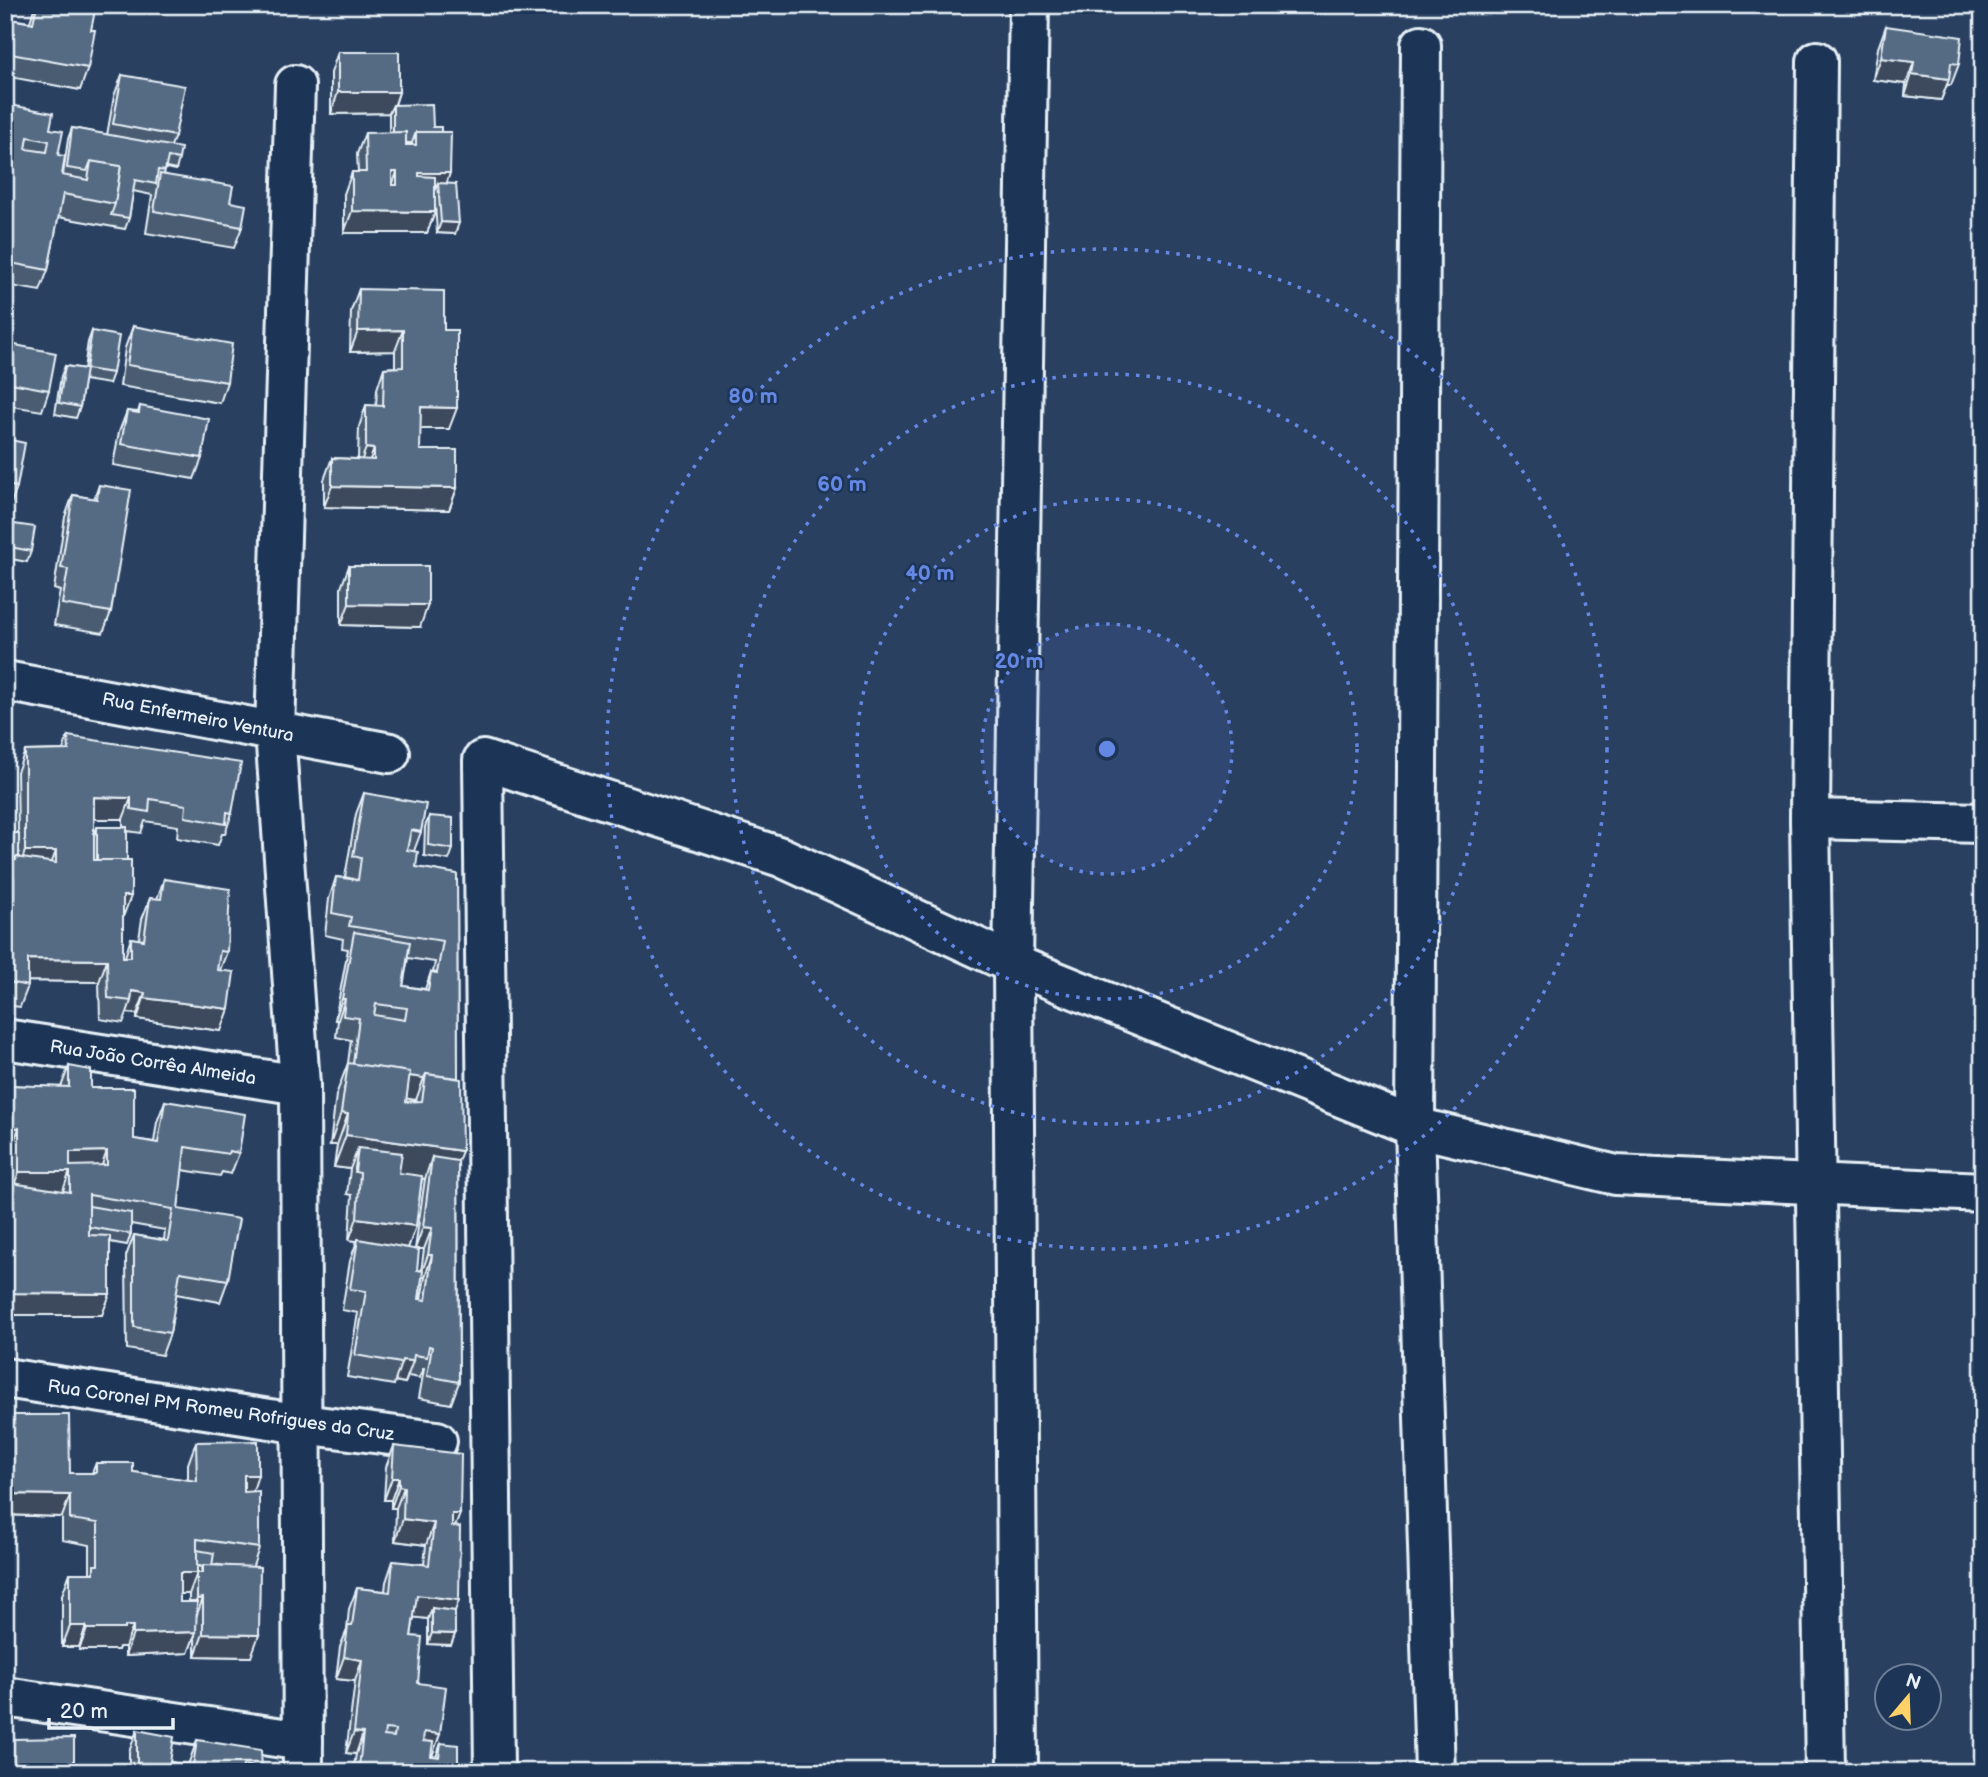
<svg xmlns="http://www.w3.org/2000/svg" width="1988" height="1777" viewBox="0 0 1988 1777" font-family="'Balsamiq Sans',sans-serif">
<rect width="100%" height="100%" fill="#294061"/>
<filter id="ink" filterUnits="userSpaceOnUse"><feTurbulence type="fractalNoise" baseFrequency=".0143" numOctaves="2"/><feDisplacementMap in="SourceGraphic" scale="14" xChannelSelector="R" yChannelSelector="G"/><feConvolveMatrix kernelMatrix="1 2 1 2 8 2 1 2 1" color-interpolation-filters="sRGB"/></filter>
<g filter="url(#ink)">
<g fill="none" stroke-linecap="round" stroke-linejoin="round">
<!-- minor casing -->
<g stroke="#e8f1f8" stroke-width="44">
<g id="minor">
<path d="M1421 45 1415 1127 1435 1772"/>
<path d="M1817 61 1810 819 1825 1772"/>
<path d="M295 85 275 731 300 1085 303 1772"/>
<path d="M5 681 390 753"/>
<path d="M1810 819 1983 823"/>
<path d="M5 1039 300 1085"/>
<path d="M5 1378 302 1424 437 1441"/>
<path d="M5 1697 303 1741"/>
<path d="M494 1772 483 760 781 857 1013 964 1415 1127 1616 1175 1983 1192"/>
<path d="M1018 1772 1013 964 1029 5"/>
</g>
</g>
<!-- minor -->
<use href="#minor" stroke="#1d3557" stroke-width="38"/>
</g>
<!-- wall -->
<g fill="#495b71" stroke="#e8f1f8" stroke-width="2" fill-rule="evenodd">
<path d="M35 5H93L88 68 80 90 5 76V32L10 19 30 22Z"/>
<path d="M1886 26 1959 64 1951 85H1947L1941 100 1905 96 1906 84 1873 80 1878 48Z"/>
<path d="M338 52 399 92 395 105 433 127 446 183 455 234 437 233 435 204V212L427 233H344V194L352 172H358L357 154 365 133H389V113L331 114V73Z"/>
<path d="M122 75 175 136 171 146 179 159 176 170 166 168 164 174 230 202 242 227 234 248 146 233 152 195 133 191 129 218 125 229 58 217 48 270 40 291 5 285V104L50 129 58 155 62 175H63L68 139 72 128 107 135 114 96Z"/>
<path d="M359 289 444 330 449 429H420V450L457 488 449 510 324 507V480L332 458 358 459 359 427 366 405 376 406 377 389 384 368 395 367V351L350 352 351 311Z"/>
<path d="M133 326 227 382 220 403 120 386 125 348Z"/>
<path d="M92 331 113 373 109 384 84 380 80 407 76 418 55 414 61 376 65 366 84 369 88 342Z"/>
<path d="M5 343 49 390 42 411 5 405Z"/>
<path d="M140 406 202 458 194 479 113 465 119 432 127 411 138 412Z"/>
<path d="M5 423 6 439 17 487 9 509 5 508Z"/>
<path d="M99 485 111 612 103 633 54 625 60 591 54 589 65 517 73 495 94 499Z"/>
<path d="M14 524 31 551 27 562 6 558 10 535Z"/>
<path d="M349 566 420 627 341 625V588Z"/>
<path d="M68 736 232 813 225 834H222L218 845 177 838 178 826 145 821 141 833 127 831 123 917V957H125L131 938 139 939 142 919 150 898 157 899 164 879 227 952 220 970 221 1031 137 1019V1014L127 1013 123 1023 100 1019 99 982 28 981V986L20 1007 5 1005V819L7 833H18L17 772 25 751 63 750ZM94 819H123V827H97L94 836Z"/>
<path d="M364 793 421 832 414 851 416 867 457 874 459 1382 451 1404 419 1398 424 1369H423L419 1378 408 1376 405 1383 395 1381 394 1385 347 1377 358 1313 342 1310 350 1261 357 1241 349 1240 352 1195 347 1194 350 1169 334 1167 337 1145H330L336 1095 348 1063 351 1040 336 1037 338 1020H335L348 949 342 948 343 939 325 935 329 899 336 877 353 879 345 877 356 814ZM408 958 435 962 433 972H431L425 989 403 986ZM406 1098 416 1100V1101L406 1102ZM422 1178 425 1179 415 1249H424L421 1271 417 1270 408 1248 416 1226ZM422 1277H425L421 1299H419Z"/>
<path d="M429 816 453 849 449 860 424 856 425 827Z"/>
<path d="M69 1066 91 1088 134 1139 154 1142 157 1122 165 1101 239 1153 231 1174 222 1172 220 1176 182 1170 178 1209 228 1280 220 1302 176 1294 170 1333 162 1355 127 1349 126 1256 134 1235 164 1240 165 1230 131 1224V1234L127 1245 110 1242 102 1315H5V1182L11 1183V1149H5V1085L61 1087Z"/>
<path d="M9 1415 70 1473H92L96 1463 133 1472 188 1480V1464L196 1442 253 1492 259 1548 253 1566 251 1657 195 1656V1634L188 1653 125 1656V1647H119L118 1650H79V1647H62V1595L70 1573H90V1545L62 1540V1517L5 1515V1424ZM212 1564 227 1566H212ZM180 1594H189V1602H180Z"/>
<path d="M394 1446 455 1526V1634L451 1645 428 1644V1619L414 1617 411 1636 418 1683 440 1734 432 1756 436 1757 441 1743 457 1772H351L354 1766 356 1754 346 1753 355 1681 336 1679 340 1647 347 1630 349 1609 357 1588 385 1591 386 1582 393 1561 424 1564 426 1545 395 1541 396 1508H391V1500H384L386 1467Z"/>
<path d="M137 1730 170 1762 188 1765 197 1740 262 1768 260 1772H129V1752Z"/>
</g>
<!-- shaded-wall -->
<g fill="#3c4a5c" stroke="#e8f1f8" stroke-width="2">
<path d="M1881 58 1914 62 1906 84 1873 80Z"/>
<path d="M1912 74 1949 79 1941 100 1905 96Z"/>
<path d="M338 92H399L393 110V105L389 113 331 114Z"/>
<path d="M392 172H397L389 194Z"/>
<path d="M419 173H450L443 194 438 183 434 194H411Z"/>
<path d="M352 211 435 212 427 233H344Z"/>
<path d="M441 222 459 223 455 234 437 233Z"/>
<path d="M403 330 395 351 350 352 358 331Z"/>
<path d="M421 407 457 408 449 429H413Z"/>
<path d="M366 448 374 449 366 470H358Z"/>
<path d="M332 486 457 488 449 510 324 507Z"/>
<path d="M349 604 428 605 420 627 341 625Z"/>
<path d="M94 797 131 798 123 819H87Z"/>
<path d="M25 851H56L48 872 18 873Z"/>
<path d="M7 878H14L6 900Z"/>
<path d="M123 896H131L123 917Z"/>
<path d="M28 959 107 960 99 982 20 981Z"/>
<path d="M132 991 145 993 137 1014 127 1013 131 1001Z"/>
<path d="M144 998 229 1009 221 1031 137 1019Z"/>
<path d="M342 999H345L338 1020H335Z"/>
<path d="M352 1068 424 1078 416 1100 344 1089Z"/>
<path d="M341 1113 348 1114 337 1145H330Z"/>
<path d="M5 1127 19 1128 11 1149H5Z"/>
<path d="M346 1135 462 1151 450 1182 432 1157 425 1179 355 1169 358 1148 350 1169 334 1167Z"/>
<path d="M107 1151 99 1173 69 1174 62 1193H11L19 1172 70 1152Z"/>
<path d="M357 1218 416 1226 408 1248 349 1240Z"/>
<path d="M423 1227 432 1228 424 1249H415Z"/>
<path d="M428 1255H432L425 1277H420Z"/>
<path d="M8 1293 110 1294 102 1315H5V1300Z"/>
<path d="M402 1360 413 1361 405 1383 395 1381Z"/>
<path d="M244 1475H258L251 1497H236Z"/>
<path d="M392 1478H399L391 1500H384Z"/>
<path d="M399 1486 404 1487 396 1508H391Z"/>
<path d="M7 1494 70 1495 62 1517 5 1515V1498Z"/>
<path d="M452 1514H460L452 1535Z"/>
<path d="M403 1519 434 1523 426 1545 395 1541Z"/>
<path d="M193 1566 203 1567 199 1577 197 1573 189 1594H172L180 1573Z"/>
<path d="M417 1595 459 1600 451 1622 432 1608 428 1619 409 1617Z"/>
<path d="M203 1598 195 1620H189L197 1599Z"/>
<path d="M70 1626H86L79 1647H62Z"/>
<path d="M133 1626 125 1647H119L118 1650H79L87 1629Z"/>
<path d="M196 1632 188 1653 125 1656 133 1634Z"/>
<path d="M432 1633 455 1634 451 1645 428 1644Z"/>
<path d="M203 1634 259 1635 251 1657 195 1656Z"/>
<path d="M344 1657 362 1660 355 1681 336 1679Z"/>
<path d="M354 1732 363 1733 356 1754 346 1753Z"/>
<path d="M424 1732 440 1734 432 1756 416 1754Z"/>
<path d="M424 1763 458 1768 457 1772H421Z"/>
<path d="M243 1765 262 1768 260 1772H241Z"/>
</g>
<!-- building -->
<g fill="#556a83" stroke="#e8f1f8" stroke-width="2" fill-rule="evenodd">
<path d="M37 5 96 6 91 30H95L88 68 5 53V44L10 19 33 23Z"/>
<path d="M1886 26 1962 37 1959 64 1951 63 1949 79 1912 74 1914 62 1881 58Z"/>
<rect x="338" y="52" width="61" height="40"/>
<path d="M122 75 185 86 175 136 113 124Z"/>
<path d="M5 104 53 113 50 129 63 131 58 155 65 156 62 175 88 180 91 161 121 166 115 204 63 194 48 270 5 262ZM28 137 49 141 47 152 26 149Z"/>
<path d="M432 104 433 127H441V132H416L412 143H406V132L393 133V105Z"/>
<path d="M72 128 181 148 179 159 168 157 165 171 158 170 156 184 135 180 129 218 111 215 115 204 121 166 91 161 87 171 67 168Z"/>
<path d="M406 132V145H416V132H451L450 173H419V176L435 177V212L352 211V172H366L365 133ZM392 172H397V185H392Z"/>
<path d="M160 174 233 186 230 202 246 205 242 227 154 211Z"/>
<path d="M438 183 456 184 459 223 441 222Z"/>
<path d="M359 289 444 291V330H457V408L421 407 420 450H457V488L332 486V458L374 460V449L366 448V405L383 406 384 368 403 367V330L358 331Z"/>
<path d="M133 326 232 344 227 382 127 365Z"/>
<path d="M92 331 119 336 113 373 86 369 80 407 59 403 65 366 86 369Z"/>
<path d="M5 343 56 353 49 390 5 382Z"/>
<path d="M140 406 209 419 202 458 121 444 127 411 139 413Z"/>
<path d="M5 423 9 424 6 439 25 443 17 487 5 485Z"/>
<path d="M99 485 131 490 111 612 62 604 68 569 61 568 73 495 97 499Z"/>
<path d="M14 524 35 527 31 551 10 547Z"/>
<path d="M349 566H428V605L349 604Z"/>
<path d="M68 736 241 763 232 813 227 812 226 824 185 817 186 805 150 799 149 812 131 809V798L94 797V860H131V896H123V957H131V938L144 940 150 898 161 899 164 879 230 889 227 952 220 951 217 970 234 972 229 1009 144 998 145 993 132 991 131 1001 108 998 107 960 28 959V986L8 982 7 950H5V819H7V860H16L15 857 56 863V851H25V751L69 750ZM7 878H14V911L7 912Z"/>
<path d="M364 793 426 804 421 832 411 830 407 850 418 852 416 867 457 874 458 1078 426 1074 424 1078 409 1076 410 1072 353 1064 359 1018 343 1016 345 999H342L354 932 410 942 403 986 428 990 431 972 437 973 443 941 349 926 351 917 332 913 336 877 358 880 361 858 353 856ZM376 1004 407 1008 405 1020 374 1015Z"/>
<path d="M429 816 453 818V849L428 845Z"/>
<rect x="97" y="827" width="30" height="33"/>
<path d="M7 833H19V857H15L14 860H7Z"/>
<path d="M348 1063 410 1072 406 1102 422 1101 426 1074 461 1079 462 1151 346 1135 348 1114 341 1113Z"/>
<path d="M69 1066 91 1070V1088H134V1139L158 1143 165 1101 245 1114 239 1153 229 1151 228 1154 185 1147 178 1209 239 1219 228 1280 180 1272 170 1333 134 1327V1235L168 1241 173 1209 89 1195V1235L110 1236V1294L8 1293 7 1228H5V1182L70 1192V1172H19V1128L5 1127V1085L69 1087ZM107 1151V1165L70 1166V1152Z"/>
<path d="M358 1148 402 1153 399 1173 422 1176 416 1226 357 1218 360 1173 355 1172Z"/>
<path d="M432 1157 458 1161 459 1382 427 1376 432 1347 429 1346 427 1357 414 1355 413 1361 402 1360 401 1363 355 1355 366 1291 350 1289 358 1239 419 1250 417 1270 423 1271 419 1299 426 1300 432 1255H428L432 1228 423 1227Z"/>
<path d="M89 1206 131 1213V1234L89 1227Z"/>
<path d="M9 1415H69L70 1473H96V1463H133V1472L197 1481 196 1442 258 1441V1475H244V1492L259 1491V1548L197 1539V1573H180V1602H197L196 1632 133 1634V1626H125V1629H87L86 1626H70V1573H94V1565H98V1523L70 1519V1495L7 1494Z"/>
<path d="M394 1446 461 1454 460 1514H452V1526L460 1527 459 1600 417 1595 411 1636 422 1637 418 1683 446 1687 440 1734 424 1732 423 1741 433 1742 431 1756 439 1757 441 1743 458 1745V1768L424 1763 423 1772H353V1766L359 1767 363 1733 354 1732 362 1660 344 1657 348 1626H352L357 1588 390 1592 393 1561 429 1565 434 1523 403 1519 404 1487 399 1486V1478H392ZM385 1729 395 1730 394 1737 384 1736Z"/>
<path d="M197 1550 214 1553 212 1566H197Z"/>
<path d="M203 1565 260 1567 259 1635 203 1634V1598L197 1599V1573H203Z"/>
<path d="M5 1569 8 1634H5Z"/>
<path d="M432 1608 455 1611V1634L432 1633Z"/>
<path d="M5 1724H11V1739L74 1738V1770L93 1772H5Z"/>
<path d="M137 1730 174 1737 170 1762 193 1766 197 1740 261 1750 262 1768 243 1765 242 1772H137Z"/>
</g>
</g>
<!-- distance rings -->
<circle cx="1107" cy="749" r="125" fill="#6487e3" fill-opacity=".12"/>
<g fill="none" stroke="#6487e3" stroke-width="3.5" stroke-dasharray="3.5 7">
<circle cx="1107" cy="749" r="125"/>
<circle cx="1107" cy="749" r="250"/>
<circle cx="1107" cy="749" r="375"/>
<circle cx="1107" cy="749" r="500"/>
</g>
<g text-anchor="middle" stroke-width="5" stroke-linejoin="round" paint-order="stroke">
<!-- street labels -->
<g font-size="18" fill="#e8f1f8" stroke="#1d3557">
<text transform="translate(198 717) rotate(11)" y="6">Rua Enfermeiro Ventura</text>
<text transform="translate(153 1062) rotate(9)" y="6">Rua João Corrêa Almeida</text>
<text transform="translate(221 1410) rotate(8)" y="6">Rua Coronel PM Romeu Rofrigues da Cruz</text>
</g>
</g>
<circle cx="1107" cy="749" r="10" fill="#6487e3" stroke="#1d3557" stroke-width="3.5"/>
<g font-size="21" text-anchor="middle" font-weight="bold" fill="#6487e3" stroke="#1d3557" stroke-width="5" stroke-linejoin="round" paint-order="stroke">
<text x="753" y="403">80 m</text>
<text x="842" y="491">60 m</text>
<text x="930" y="580">40 m</text>
<text x="1019" y="668">20 m</text>
</g>
<!-- margin -->
<rect width="1988" height="1777" fill="none" stroke="#1d3557" stroke-width="28"/>
<rect x="14" y="14" width="1960" height="1749" fill="none" stroke="#e8f1f8" stroke-width="2.5" filter="url(#ink)"/>
<!-- north arrow -->
<g transform="translate(1908 1697) rotate(19)"><circle r="33" fill="#1d3557" stroke="#6e8097" stroke-width="2"/>
<path d="M0-5L12 26L0 18L-12 26Z" fill="#ffd166"/>
<text y="-10" font-size="19" font-weight="bold" text-anchor="middle" fill="#e8f1f8">N</text>
</g>
<!-- scale -->
<path d="M49 1718v10h124v-10" fill="none" stroke="#e8f1f8" stroke-width="3.5"/>
<text x="60" y="1718" font-size="21" fill="#e8f1f8" stroke="#1d3557" stroke-width="5" paint-order="stroke">20 m</text>
</svg>
